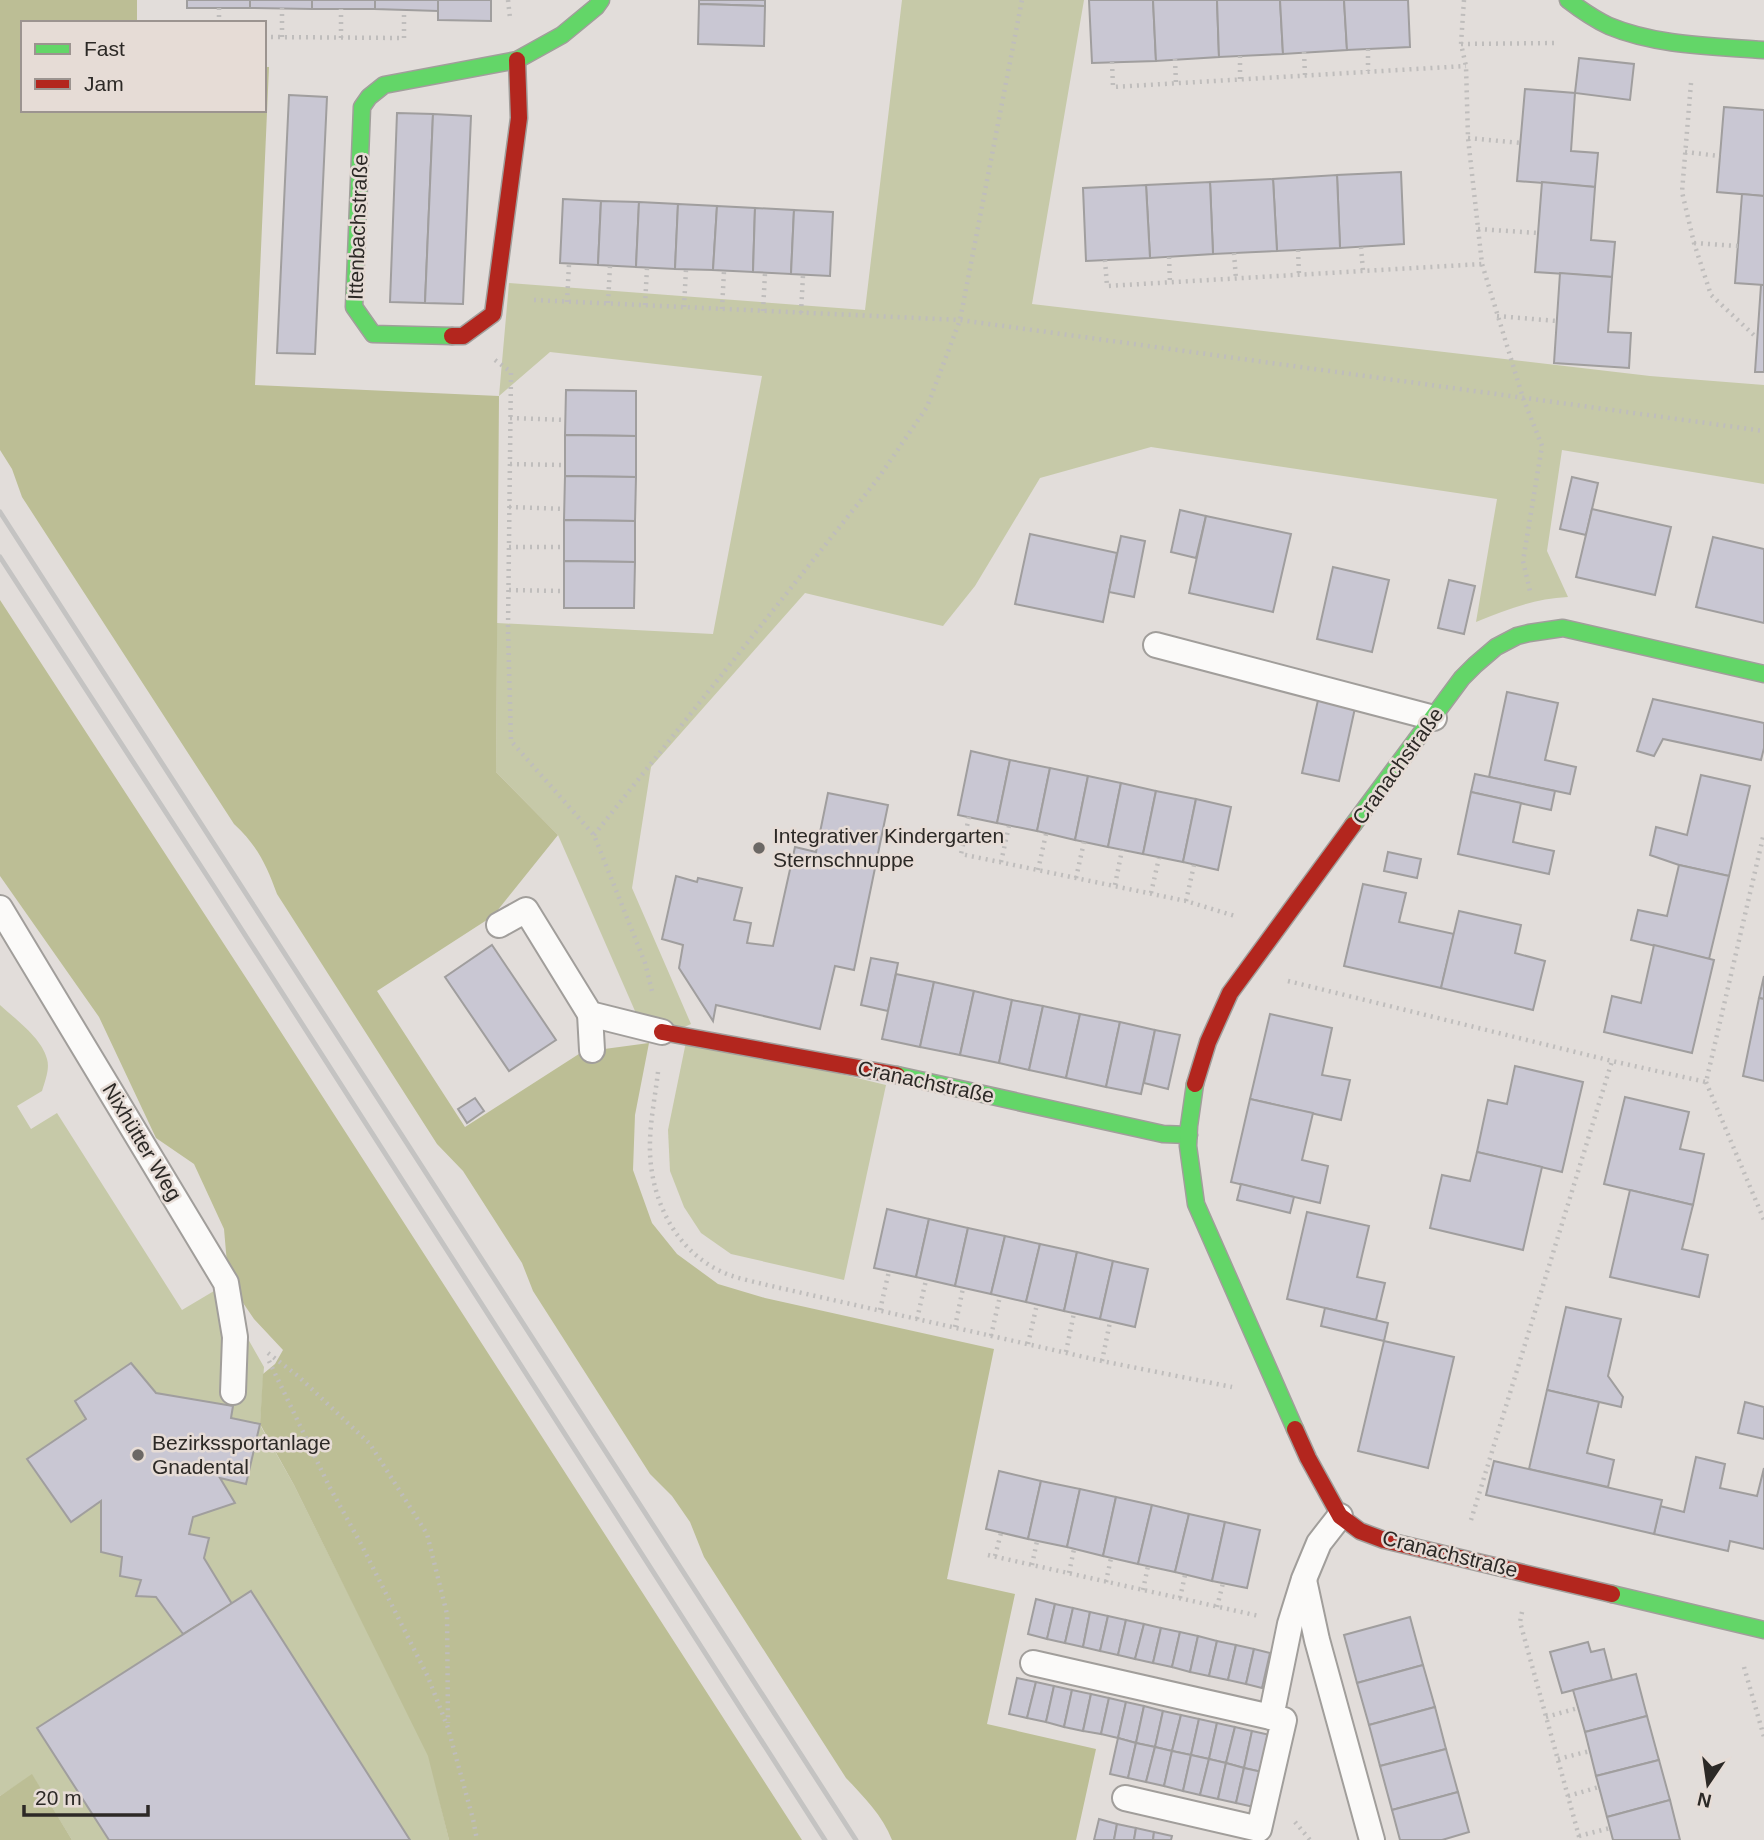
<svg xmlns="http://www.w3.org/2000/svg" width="1764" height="1840" viewBox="0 0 1764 1840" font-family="Helvetica,sans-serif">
<rect width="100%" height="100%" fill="#e2ddda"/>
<!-- green -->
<g fill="#c6c9a8">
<path d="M902 0H1084L1032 304 1650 376 1764 385V484L1562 450 1547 551 1568 597C1533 599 1508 609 1476 622L1497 499 1151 447 1040 478 975 586 943 626 805 593 651 767 632 888 691 1024 649 1043 558 835 496 772 497 623 713 634 762 376 550 352 499 396 509 283 865 310Z"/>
<path d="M0 1005C15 1019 42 1038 47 1059 50 1069 45 1081 42 1091L17 1106 31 1129 57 1113 182 1310 219 1288 264 1367 260 1425 294 1485 429 1756 449 1840H72L32 1775 0 1796Z"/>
<path d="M687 1037 886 1085 844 1280 731 1254 701 1233 684 1207 670 1171 668 1130Z"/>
</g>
<!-- forest -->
<g fill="#bcbe95">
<path d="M0 0H137V23H23V110H264V67H269L255 385 499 396 496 772 558 835 493 916 377 991 465 1127 582 1052 649 1043 635 1115 633 1170 652 1223 677 1254 718 1284 765 1298 994 1349 947 1579 1015 1594 987 1724 1096 1749 1076 1840H892C883 1816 863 1796 846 1778L704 1557 690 1522 672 1496 650 1474 533 1291 522 1263 463 1171 437 1144 277 894C267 866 257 845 234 824L22 497 12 469 0 450Z"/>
<path d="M0 600 250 984 802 1840H449L428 1756 294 1485 260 1424 263 1374 275 1364 283 1350 254 1319 237 1294 228 1275 224 1229 194 1164 156 1138 99 1017 0 876Z"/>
<path d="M32 1774 72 1840H0V1796Z"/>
</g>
<!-- building -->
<g fill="#c9c7d3" stroke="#a09e9e" stroke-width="2">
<rect x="187" y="0" width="63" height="8"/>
<path d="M250 0H312V9L250 8Z"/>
<rect x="312" y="0" width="63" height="9"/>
<path d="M375 0H438V11L375 9Z"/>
<path d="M438 0H491V21L438 20Z"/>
<path d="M699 0H765V6L699 4Z"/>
<path d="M1089 0H1153L1156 61 1092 63Z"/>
<path d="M1153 0H1217L1219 57 1156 61Z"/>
<path d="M1217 0H1280L1283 54 1219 57Z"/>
<path d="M1280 0H1344L1347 50 1283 54Z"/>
<path d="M1344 0H1408L1410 47 1347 50Z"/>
<path d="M699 4 765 6 764 46 698 44Z"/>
<path d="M1579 58 1634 64 1630 100 1575 93Z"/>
<path d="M1525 89 1575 93 1571 151 1598 153 1595 187 1517 181Z"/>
<path d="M289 95 327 97 315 354 277 353Z"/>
<path d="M1724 107 1764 110V196L1717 192Z"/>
<path d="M397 113 433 114 425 303 390 302Z"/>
<path d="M433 114 471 116 463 304 425 303Z"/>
<path d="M1401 172 1404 244 1340 248 1337 175Z"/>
<path d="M1337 175 1340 248 1277 251 1273 179Z"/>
<path d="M1273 179 1277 251 1213 254 1210 182Z"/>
<path d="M1210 182 1213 254 1150 258 1146 185Z"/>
<path d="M1542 182 1595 187 1591 240 1615 242 1612 277 1535 272Z"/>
<path d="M1146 185 1150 258 1086 261 1083 188Z"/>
<path d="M1742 194 1764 196V285L1735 283Z"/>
<path d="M563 199 601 201 598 265 560 263Z"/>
<path d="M601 201 639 202 636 267 598 265Z"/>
<path d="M639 202 678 204 675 269 636 267Z"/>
<path d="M678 204 717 206 713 270 675 269Z"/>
<path d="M717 206 755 208 753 272 713 270Z"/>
<path d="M755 208 794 210 791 274 753 272Z"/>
<path d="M794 210 833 212 830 276 791 274Z"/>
<path d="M1560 273 1612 277 1608 332 1631 333 1629 368 1554 363Z"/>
<path d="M1761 285H1764V372H1755Z"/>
<path d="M566 390 636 391V436L565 435Z"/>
<path d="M565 435 636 436V477L565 476Z"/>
<path d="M565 476 636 477 635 521 564 520Z"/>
<path d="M1572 477 1598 483 1586 535 1560 529Z"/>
<path d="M1592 509 1671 527 1655 595 1576 577Z"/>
<path d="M1180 510 1206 516 1196 558 1171 552Z"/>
<path d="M1206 516 1291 534 1273 612 1189 593Z"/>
<path d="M564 520 635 521V562L564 561Z"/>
<path d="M1030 534 1117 553 1103 622 1015 604Z"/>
<path d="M1121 536 1145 541 1134 597 1109 592Z"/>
<path d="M1713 537 1764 549V623L1696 607Z"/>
<path d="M564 561 635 562 634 608H564Z"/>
<path d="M1333 567 1389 580 1372 652 1317 639Z"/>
<path d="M1449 580 1475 586 1464 634 1438 628Z"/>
<path d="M1507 692 1558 703 1545 760 1576 767 1570 794 1489 777Z"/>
<path d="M1653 699 1764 723V748L1761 760 1663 739 1654 756 1637 751Z"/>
<path d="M1318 700 1355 708 1339 781 1302 773Z"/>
<path d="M971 751 1010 760 997 823 958 815Z"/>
<path d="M1010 760 1050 768 1037 831 997 823Z"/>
<path d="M1050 768 1088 776 1075 840 1037 831Z"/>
<path d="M1475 774 1555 791 1551 810 1471 792Z"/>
<path d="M1701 775 1750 786 1729 876 1679 865 1650 855 1656 827 1687 835Z"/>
<path d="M1088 776 1121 783 1108 847 1075 840Z"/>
<path d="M1121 783 1156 791 1143 854 1108 847Z"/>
<path d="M1156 791 1196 799 1183 862 1143 854Z"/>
<path d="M1471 792 1521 803 1513 842 1554 851 1549 874 1458 854Z"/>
<path d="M828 793 888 805 854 970 835 966 820 1029 716 1005 713 1021 679 968 683 945 662 939 676 876 697 882 698 878 742 888 734 920 751 923 747 943 773 946 795 847 816 852Z"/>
<path d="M1196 799 1231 807 1218 870 1183 862Z"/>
<path d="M1388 852 1421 859 1417 878 1384 871Z"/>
<path d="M1679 865 1729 876 1709 959 1631 940 1638 910 1667 916Z"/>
<path d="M1363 884 1406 893 1399 922 1454 934 1441 988 1344 966Z"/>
<path d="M1459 911 1521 925 1515 953 1545 961 1533 1010 1441 988Z"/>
<path d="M492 945 556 1040 509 1071 445 977Z"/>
<path d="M1654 945 1714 960 1692 1053 1604 1032 1612 996 1641 1003Z"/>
<path d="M871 958 898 963 888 1011 861 1005Z"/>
<path d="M896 974 934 982 920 1047 882 1039Z"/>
<path d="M1764 976V999L1759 998Z"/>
<path d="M934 982 974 991 960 1055 920 1047Z"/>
<path d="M974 991 1012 1000 999 1063 960 1055Z"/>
<path d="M1759 998 1764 999V1081L1743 1076Z"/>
<path d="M1012 1000 1043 1006 1029 1070 999 1063Z"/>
<path d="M1043 1006 1080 1014 1066 1078 1029 1070Z"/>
<path d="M1080 1014 1120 1022 1106 1087 1066 1078Z"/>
<path d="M1270 1014 1332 1028 1322 1075 1350 1080 1341 1120 1250 1099Z"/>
<path d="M1120 1022 1155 1030 1141 1094 1106 1087Z"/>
<path d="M1155 1030 1180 1035 1168 1089 1144 1083Z"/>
<path d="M1515 1066 1583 1082 1562 1172 1477 1152 1488 1100 1507 1104Z"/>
<path d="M1625 1097 1689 1112 1680 1149 1704 1154 1693 1205 1604 1184Z"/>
<path d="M475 1098 484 1111 467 1123 458 1109Z"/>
<path d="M1250 1099 1313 1113 1302 1160 1328 1166 1320 1203 1231 1182Z"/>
<path d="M1477 1152 1542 1167 1523 1250 1430 1228 1442 1175 1470 1181Z"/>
<path d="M1241 1184 1294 1197 1290 1213 1237 1200Z"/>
<path d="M1630 1190 1693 1205 1682 1249 1708 1255 1699 1297 1610 1277Z"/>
<path d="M887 1209 929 1219 916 1277 874 1268Z"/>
<path d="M1307 1212 1369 1226 1357 1277 1385 1283 1376 1320 1287 1299Z"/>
<path d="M929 1219 968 1228 955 1286 916 1277Z"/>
<path d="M968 1228 1005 1236 991 1294 955 1286Z"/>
<path d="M1005 1236 1040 1244 1026 1302 991 1294Z"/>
<path d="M1040 1244 1077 1252 1064 1311 1026 1302Z"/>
<path d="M1077 1252 1113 1261 1100 1319 1064 1311Z"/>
<path d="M1113 1261 1148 1269 1135 1327 1100 1319Z"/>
<path d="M1566 1307 1621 1319 1608 1376 1623 1397 1621 1407 1547 1390Z"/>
<path d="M1325 1308 1388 1323 1384 1341 1321 1326Z"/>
<path d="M1384 1341 1454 1357 1428 1468 1358 1451Z"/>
<path d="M131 1363 156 1393 233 1406 231 1418 260 1424 246 1484 220 1478 235 1503 193 1517 189 1534 209 1538 204 1558 232 1604 183 1634 156 1597 136 1596 141 1580 120 1576 122 1557 101 1552V1501L71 1522 27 1459 86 1419 75 1401Z"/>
<path d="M1547 1390 1599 1402 1587 1453 1614 1460 1608 1487 1529 1469Z"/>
<path d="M1745 1402 1764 1407V1439L1738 1433Z"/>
<path d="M1696 1457 1725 1464 1720 1488 1757 1496 1764 1468V1549L1730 1541 1728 1551 1654 1534 1660 1506 1684 1512Z"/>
<path d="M1494 1461 1662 1500 1654 1534 1486 1495Z"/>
<path d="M999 1471 1041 1481 1028 1539 986 1529Z"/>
<path d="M1041 1481 1080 1489 1067 1547 1028 1539Z"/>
<path d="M1080 1489 1116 1497 1103 1556 1067 1547Z"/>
<path d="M1116 1497 1152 1505 1138 1564 1103 1556Z"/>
<path d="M1152 1505 1189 1514 1175 1572 1138 1564Z"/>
<path d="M1189 1514 1225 1522 1212 1581 1175 1572Z"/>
<path d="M1225 1522 1260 1530 1247 1588 1212 1581Z"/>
<path d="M251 1591 410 1840H109L37 1728Z"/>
<path d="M1036 1599 1055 1604 1047 1639 1028 1634Z"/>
<path d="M1055 1604 1073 1608 1065 1643 1047 1639Z"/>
<path d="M1073 1608 1090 1612 1083 1647 1065 1643Z"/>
<path d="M1090 1612 1108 1616 1100 1651 1083 1647Z"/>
<path d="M1108 1616 1126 1620 1118 1655 1100 1651Z"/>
<path d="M1410 1617 1423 1665 1357 1683 1344 1635Z"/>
<path d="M1126 1620 1144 1624 1135 1659 1118 1655Z"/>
<path d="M1144 1624 1161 1628 1153 1663 1135 1659Z"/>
<path d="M1161 1628 1180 1632 1172 1667 1153 1663Z"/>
<path d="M1180 1632 1198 1636 1190 1672 1172 1667Z"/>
<path d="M1198 1636 1217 1641 1209 1676 1190 1672Z"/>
<path d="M1217 1641 1236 1645 1228 1680 1209 1676Z"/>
<path d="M1588 1642 1591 1652 1604 1649 1612 1680 1562 1693 1550 1652Z"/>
<path d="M1236 1645 1254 1649 1246 1684 1228 1680Z"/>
<path d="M1254 1649 1270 1653 1262 1688 1246 1684Z"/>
<path d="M1423 1665 1435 1707 1369 1725 1357 1683Z"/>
<path d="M1636 1674 1647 1716 1585 1732 1573 1690Z"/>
<path d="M1017 1678 1036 1682 1027 1718 1009 1714Z"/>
<path d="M1036 1682 1054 1686 1046 1722 1027 1718Z"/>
<path d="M1054 1686 1072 1690 1064 1727 1046 1722Z"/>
<path d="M1072 1690 1091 1694 1083 1731 1064 1727Z"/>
<path d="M1091 1694 1109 1698 1101 1734 1083 1731Z"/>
<path d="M1109 1698 1126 1702 1118 1738 1101 1734Z"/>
<path d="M1126 1702 1144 1706 1136 1743 1118 1738Z"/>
<path d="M1144 1706 1163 1711 1155 1747 1136 1743Z"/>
<path d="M1435 1707 1446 1749 1380 1766 1369 1725Z"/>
<path d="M1163 1711 1181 1715 1172 1751 1155 1747Z"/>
<path d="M1181 1715 1199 1719 1191 1755 1172 1751Z"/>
<path d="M1647 1716 1659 1760 1596 1776 1585 1732Z"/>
<path d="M1199 1719 1217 1723 1209 1759 1191 1755Z"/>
<path d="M1217 1723 1235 1727 1226 1763 1209 1759Z"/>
<path d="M1235 1727 1252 1731 1244 1768 1226 1763Z"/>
<path d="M1252 1731 1270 1735 1262 1772 1244 1768Z"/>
<path d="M1118 1738 1136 1743 1128 1778 1110 1774Z"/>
<path d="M1136 1743 1155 1747 1146 1782 1128 1778Z"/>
<path d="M1155 1747 1172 1751 1164 1786 1146 1782Z"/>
<path d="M1446 1749 1458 1792 1392 1810 1380 1766Z"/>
<path d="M1172 1751 1191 1755 1183 1791 1164 1786Z"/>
<path d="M1191 1755 1209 1759 1200 1795 1183 1791Z"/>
<path d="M1209 1759 1226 1763 1218 1799 1200 1795Z"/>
<path d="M1659 1760 1670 1800 1607 1817 1596 1776Z"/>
<path d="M1226 1763 1244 1768 1236 1803 1218 1799Z"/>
<path d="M1244 1768 1262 1772 1254 1807 1236 1803Z"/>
<path d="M1458 1792 1469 1832 1442 1840H1400L1392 1810Z"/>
<path d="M1670 1800 1680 1840H1613L1607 1817Z"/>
<path d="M1099 1819 1117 1824 1114 1840H1094Z"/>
<path d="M1117 1824 1136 1828 1134 1840H1114Z"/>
<path d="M1136 1828 1154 1832 1153 1840H1134Z"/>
<path d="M1154 1832 1172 1836 1171 1840H1153Z"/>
</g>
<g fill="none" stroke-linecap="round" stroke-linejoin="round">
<!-- lane casing -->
<g stroke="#a19e9b" stroke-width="28">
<g id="lane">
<path d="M1156 645 1434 718"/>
<path d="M0 908 226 1283 235 1337 233 1392"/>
<path d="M499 925 526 910 590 1014 662 1032"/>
<path d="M590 1014 592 1050"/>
<path d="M1304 1580 1317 1640 1372 1840"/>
<path d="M1033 1663 1271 1717"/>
<path d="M1125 1798 1259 1829 1284 1720 1271 1717 1290 1624 1304 1579 1319 1543 1340 1516"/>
</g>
</g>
<!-- fast casing -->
<g stroke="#a19e9b" stroke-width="19">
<g id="fast">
<path d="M1568 0C1581 10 1594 19 1609 26 1657 46 1713 46 1764 50"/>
<path d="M452 336 373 334 354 307 362 107 369 97 384 85 517 60 562 35 596 7 601 0"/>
<path d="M1353 825 1462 678 1475 665 1496 647 1517 636 1529 633 1563 628 1764 674"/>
<path d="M897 1075 1163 1134 1189 1135"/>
<path d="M1195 1084 1189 1126 1188 1146 1196 1204 1295 1429"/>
<path d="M1612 1594 1764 1630"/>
</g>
</g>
<!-- jam casing -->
<g stroke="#a19e9b" stroke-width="19">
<g id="jam">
<path d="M452 336H463L493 314 519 118 517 60"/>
<path d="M662 1032 897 1075"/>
<path d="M1195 1084 1208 1042 1230 993 1353 825"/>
<path d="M1295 1429 1308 1458 1340 1516 1360 1531 1384 1540 1612 1594"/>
</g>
</g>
<!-- path -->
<g stroke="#bfbdbc" stroke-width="4.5" stroke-dasharray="2 5" stroke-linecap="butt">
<path d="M508 0 510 18"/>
<path d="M1464 0 1461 44 1466 66 1468 138 1482 264 1523 398 1542 446 1523 561 1530 591"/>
<path d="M219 8V23"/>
<path d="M264 37 402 38"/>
<path d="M282 37V8"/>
<path d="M341 38V9"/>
<path d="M404 38V10"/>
<path d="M1461 44 1557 43"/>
<path d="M1368 49V71"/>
<path d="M1304 52 1305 75"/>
<path d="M1240 56V79"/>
<path d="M1175 59 1176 84"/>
<path d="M1112 62 1113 87 1466 66"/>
<path d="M1691 83 1682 192 1694 243 1711 295 1757 338"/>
<path d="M1468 138 1521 143"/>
<path d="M1685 152 1720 156"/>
<path d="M1478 229 1538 233"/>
<path d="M1694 243 1738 246"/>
<path d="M1361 247 1363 271"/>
<path d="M1298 250 1299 275"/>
<path d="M1234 253 1236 279"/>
<path d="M1169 257 1170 283"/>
<path d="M1105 260 1107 286 1482 264"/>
<path d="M534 300 960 320 1764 431"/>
<path d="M567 302 569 264"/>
<path d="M608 303 610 266"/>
<path d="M645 305 647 268"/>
<path d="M684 307 686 269"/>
<path d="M722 309 724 271"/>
<path d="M763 311 765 273"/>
<path d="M801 313 803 275"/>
<path d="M1497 316 1557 321"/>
<path d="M495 360 511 372 508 629 511 741 594 835 645 963 653 995"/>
<path d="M510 418 565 420"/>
<path d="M510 464 565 465"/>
<path d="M509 507 564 509"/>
<path d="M509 547H564"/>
<path d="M509 590 564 591"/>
<path d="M969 817 961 854 1186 901 1235 916"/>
<path d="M594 835 877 480 927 407 960 320 1022 0"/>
<path d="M1001 862 1009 826"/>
<path d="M1038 870 1046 834"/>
<path d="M1076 878 1084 842"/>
<path d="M1115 885 1122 850"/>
<path d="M1151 893 1159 858"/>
<path d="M1186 901 1194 865"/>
<path d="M1288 981 1612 1061 1706 1082 1764 833"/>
<path d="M658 1072C655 1098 649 1126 650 1153 652 1201 675 1249 720 1271 734 1278 752 1281 767 1285L1102 1361 1232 1387"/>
<path d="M1706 1082 1764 1220"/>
<path d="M880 1310 889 1271"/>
<path d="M917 1319 926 1280"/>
<path d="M955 1327 963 1288"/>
<path d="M991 1336 1000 1296"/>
<path d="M1028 1344 1037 1304"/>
<path d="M1066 1352 1074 1313"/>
<path d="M268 1353 298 1376 370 1444 427 1534 447 1614 448 1723"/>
<path d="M269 1361 329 1486 361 1544 428 1677 448 1728 473 1819 477 1840"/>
<path d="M1102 1361 1110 1322"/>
<path d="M1471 1520 1612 1061"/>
<path d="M988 1555 1259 1616"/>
<path d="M995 1556 1001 1533"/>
<path d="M1032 1565 1037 1541"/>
<path d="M1069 1573 1074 1549"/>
<path d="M1106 1582 1111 1558"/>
<path d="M1143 1590 1148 1566"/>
<path d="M1180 1598 1185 1575"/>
<path d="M1217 1607 1223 1583"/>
<path d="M1522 1612 1520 1622 1580 1840"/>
<path d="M1744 1667 1764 1737"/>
<path d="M1546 1717 1578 1708"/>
<path d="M1558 1759 1590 1751"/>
<path d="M1568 1796 1599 1787"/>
<path d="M1295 1822 1310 1840"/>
<path d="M1579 1836 1610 1828"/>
</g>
<!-- lane -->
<use href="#lane" stroke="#fbfaf9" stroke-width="24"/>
<!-- fast -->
<use href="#fast" stroke="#63d668" stroke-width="16"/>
<!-- jam -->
<use href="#jam" stroke="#b3261e" stroke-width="16"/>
<!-- rail -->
<g stroke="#c4c3c2" stroke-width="5">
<path d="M0 512 856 1840"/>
<path d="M0 557 213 885 825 1840"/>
</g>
</g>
<!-- markers -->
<g fill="#6c6865" stroke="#e6dcd6" stroke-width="2.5">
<circle cx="759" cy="848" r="7"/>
<circle cx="138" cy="1455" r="7"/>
</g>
<g text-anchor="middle" stroke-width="5" stroke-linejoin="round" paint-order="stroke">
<!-- street labels -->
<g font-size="21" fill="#2c2926" stroke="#e6dcd6">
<text transform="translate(358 227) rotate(-88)" y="7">Ittenbachstraße</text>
<text transform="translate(1398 766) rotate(-54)" y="7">Cranachstraße</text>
<text transform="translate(926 1082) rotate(12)" y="7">Cranachstraße</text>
<text transform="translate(142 1142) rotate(59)" y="7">Nixhütter Weg</text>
<text transform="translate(1450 1554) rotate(14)" y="7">Cranachstraße</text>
</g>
<!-- poi labels -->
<g font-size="21" fill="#2c2926" stroke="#e6dcd6" text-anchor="start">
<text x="773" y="843">Integrativer Kindergarten<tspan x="773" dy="24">Sternschnuppe</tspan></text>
<text x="152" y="1450">Bezirkssportanlage<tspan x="152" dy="24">Gnadental</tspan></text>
</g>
</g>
<!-- legend -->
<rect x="21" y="21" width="245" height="91" fill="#e6dcd6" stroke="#9c9490" stroke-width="2"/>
<rect x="35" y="44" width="35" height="10" fill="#63d668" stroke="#9c9490" stroke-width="2"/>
<text x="84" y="56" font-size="21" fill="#2c2926">Fast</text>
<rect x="35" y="79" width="35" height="10" fill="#b3261e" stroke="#9c9490" stroke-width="2"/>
<text x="84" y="91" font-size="21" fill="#2c2926">Jam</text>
<!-- north arrow -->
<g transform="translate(1708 1784) rotate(193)" stroke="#e6dcd6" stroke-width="5" paint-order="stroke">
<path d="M0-5L12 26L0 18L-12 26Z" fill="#2c2926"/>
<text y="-10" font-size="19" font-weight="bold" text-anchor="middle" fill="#2c2926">N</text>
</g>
<!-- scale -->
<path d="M24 1805v10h124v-10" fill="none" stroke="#2c2926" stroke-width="3.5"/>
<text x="35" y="1805" font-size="21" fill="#2c2926" stroke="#e6dcd6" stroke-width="5" paint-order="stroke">20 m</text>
</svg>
